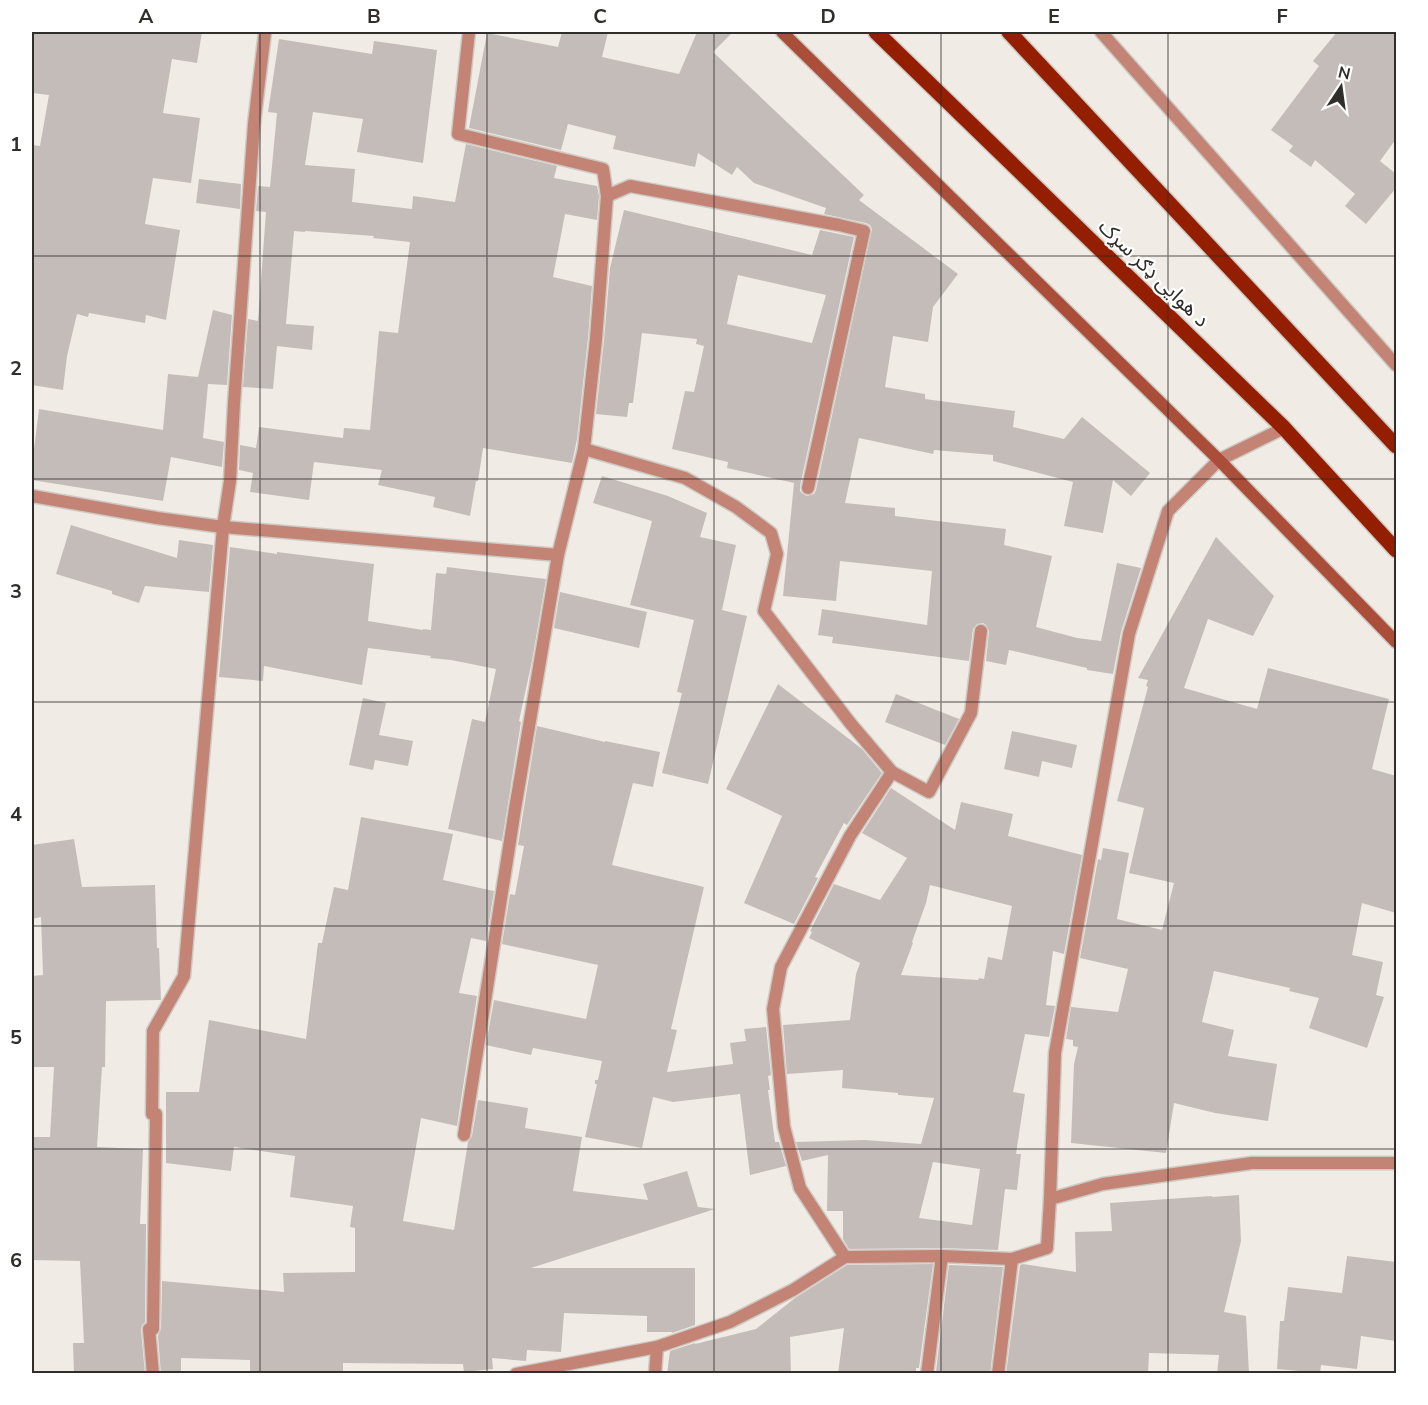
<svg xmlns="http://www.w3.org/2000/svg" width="1428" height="1405" viewBox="0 0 1428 1405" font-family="'Nunito Sans','Noto Sans Arabic',sans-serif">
<rect width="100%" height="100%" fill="#f0ece5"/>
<!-- building -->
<g fill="#c4bcb8" fill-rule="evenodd">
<path d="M32 32H202L197 63 172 59 163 113 200 118 191 183 153 178 145 224 180 230 166 320 146 315 145 323 89 313 88 317 77 314 67 356 63 390 32 385V145L40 146 49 95 32 93Z"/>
<path d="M562 32H608L602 57 679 74 697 32H733L713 52 864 195 859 200 958 274 933 307 928 342 893 336 885 387 925 394V399L1015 411 1013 427 1064 439 1082 417 1150 473 1131 496 1113 480 1103 533 1064 526 1073 482 993 461V455L934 450 933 454 859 438 845 503 895 508V516L1006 529 1004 545 1052 556 1036 627 1077 638 1101 641 1117 563 1141 568 1121 632 1113 674 1087 670V668L1009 650 1006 665 986 661 989 631 986 625 983 623 977 624 973 629 969 661 832 643 833 637 818 635 822 609 927 625 932 571 840 561 836 601 783 596 794 483 727 468 728 462 672 449 685 391 694 392 704 346 696 344 697 339 642 333 633 403H629L627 417 596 414 604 340 610 268 624 210 812 255 820 230 854 237 800 486V491L803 494 807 496 814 494 816 490 872 229 870 225 866 223 824 214 826 208 754 183 737 167 732 175 698 153 695 167 613 149 616 136 568 124 561 150 469 128 487 33 558 47ZM738 275 826 295 812 343 727 324Z"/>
<path d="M1337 32H1396V139L1380 161 1396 174V188L1366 224 1345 206 1355 194 1315 160 1311 167 1289 151 1293 146 1271 130 1319 66 1313 61Z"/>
<path d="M279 39 372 54 374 41 437 50 423 163 357 152 363 119 313 112 305 165 355 169 352 202 412 209 413 196 455 202 466 144 557 166 554 178 597 186 599 196 597 220 565 214 553 277 592 286 588 338 577 439 572 463 483 448 478 481H476L470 516 433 507 435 497 378 485 382 470 314 462 309 500 250 492 253 473 239 470 240 445 256 448 259 427 343 438 344 428 370 430 379 331 398 333 410 242 373 238 374 236 305 231V232L294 231 286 324 314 326 312 350 277 346 273 389 243 387 248 319 258 321 266 212 256 211 258 186 270 187 277 113 268 112Z"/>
<path d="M199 179 241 184 240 209 196 203Z"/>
<path d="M213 310 232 315 227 385 208 384 203 438 224 442 222 467 171 457 163 501 32 480V466L39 409 163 430 168 374 198 377Z"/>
<path d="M602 476 668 496 707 513 700 537 736 545 722 610 747 616 708 784 662 773 682 693 677 692 694 620 630 605 652 521 593 503Z"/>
<path d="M71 525 177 558 179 540 213 545 209 592 145 586 139 603 112 594V591L56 574Z"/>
<path d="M1216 537 1274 596 1253 636 1208 619 1184 688 1257 709 1268 668 1389 699 1372 769 1396 776V913L1362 903 1352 955 1383 962 1376 995 1384 997 1367 1048 1309 1028 1319 998 1289 991 1290 988 1214 971 1202 1022 1234 1030 1228 1056 1277 1064 1268 1121 1215 1113 1174 1103 1166 1153 1071 1143 1074 1064 1078 1047 1073 1046V1040L1066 1039 1071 1007 1118 1012 1128 969 1080 958 1098 859 1101 860 1103 848 1129 853 1117 919 1162 930 1174 883 1129 873 1144 808 1117 801 1148 687 1146 686 1148 680 1138 678Z"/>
<path d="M230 547 277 554V552L374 564 368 621 423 630V629L431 630 436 573 446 574 447 567 546 579 532 661 519 721 521 722 502 841 448 829 472 719 485 722 496 669 451 660 430 658 431 656 368 648 362 685 264 666 263 681 219 677Z"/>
<path d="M560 592 647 612 639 648 554 628Z"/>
<path d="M778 684 862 749 882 773 847 825 844 823 815 877 818 878 794 924 744 903 782 816 726 789Z"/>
<path d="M896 694 959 719 945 745 885 722Z"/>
<path d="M363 698 386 703 379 735 413 741 408 766 375 760 373 770 349 765Z"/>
<path d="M537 726 605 742V741L660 752 653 787 633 783 612 865 704 887 671 1029 677 1030 667 1072 733 1064 730 1043 746 1041 744 1029 766 1027 771 1075 768 1076 770 1090H768L775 1142H779L786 1166 750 1175 740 1094 673 1102 653 1097 642 1148 585 1137 597 1084H595V1080H598L602 1061 533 1048 531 1055 486 1045 494 1000 586 1019 598 965 502 944 510 894 515 895 524 846 518 845Z"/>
<path d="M1012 731 1077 745 1072 768 1042 761 1039 777 1004 769Z"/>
<path d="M891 788 955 830 961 802 1013 814 1008 836 1082 855 1064 954 1053 951 1046 1005 1055 1006 1049 1037 1025 1034 1013 1092 1025 1094 1016 1154H1021L1017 1190 1005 1189 998 1250 942 1248 849 1249 843 1239V1211H827L828 1155 802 1161 796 1142 864 1140 921 1144 934 1098 898 1095V1093L842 1088 843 1070 787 1074 783 1025 850 1020 856 974 860 963 809 938 812 932 810 931 834 884 880 900 907 858 862 833ZM930 885 1012 906 1002 960 988 957 984 979 979 978 978 980 901 975 913 943 912 942 926 903ZM933 1162 980 1169 972 1225 919 1218Z"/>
<path d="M361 817 453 834 443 880 494 891 486 941 471 938 459 993 477 996 457 1126 421 1118 403 1221 454 1230 468 1142 472 1136 478 1100 528 1108 525 1128 582 1137 573 1191 648 1200 643 1184 687 1171 698 1207 715 1209 531 1268H695V1325L672 1333V1332H647V1316L564 1313 561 1352 527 1350 526 1361 492 1358 493 1369 464 1372 463 1364 343 1363V1374H250V1360L181 1358V1374H161L158 1336 161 1329 162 1281 284 1292 283 1273 355 1272V1228L350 1227 353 1206 290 1197 295 1156 234 1147 231 1171 166 1163V1092H199L209 1020 306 1039 318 943H322L334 887 348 890Z"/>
<path d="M74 839 82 887 155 885 157 948H159L161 1000 106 1001 105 1067H102L97 1147 143 1149 140 1224H146L145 1322 142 1325 141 1330 145 1374H74L73 1343H84L80 1261 32 1260 34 1198 32 1137H50L54 1067H32V976L43 975 41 917 32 919V845Z"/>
<path d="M1239 1195 1241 1241 1224 1312 1246 1316 1249 1374H1217L1219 1355 1149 1353 1148 1374H1006L1020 1265 1023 1264 1076 1272 1075 1232 1112 1231 1110 1203 1212 1196V1197Z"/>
<path d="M1347 1256 1396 1262V1341L1361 1336 1357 1369 1321 1365 1320 1373 1277 1369 1280 1321H1284L1288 1287 1342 1293Z"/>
<path d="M933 1264 919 1368H916V1374H838L844 1328 790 1337 791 1374H667L670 1351 695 1343V1344L756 1329 795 1298 847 1265Z"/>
<path d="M949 1265 1003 1267 990 1374H953L936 1371Z"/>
</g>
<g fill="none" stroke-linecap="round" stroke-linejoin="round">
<!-- street casing -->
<g stroke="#cdcac4" stroke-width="15">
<g id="street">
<path d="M1101 32 1396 365"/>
<path d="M607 196 630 186 839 225 864 231 808 488"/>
<path d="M584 449 685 478 736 507 771 533 777 554 764 611 851 724 892 772"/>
<path d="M32 496 157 518 223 527 230 481 234 403 254 124 265 32"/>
<path d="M464 1135 515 809 558 555 584 449 596 339 607 196 603 169 458 134 469 32"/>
<path d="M1050 1199 1103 1184 1252 1163H1396"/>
<path d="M845 1257 800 1188 784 1127 773 1009 781 967 850 836 892 772 929 792 971 713 981 631"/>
<path d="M153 1374 149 1329H153L156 1114H152L153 1031 184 976 223 527 558 555"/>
<path d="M516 1374 657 1347 730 1322 793 1290 845 1257 942 1256 1012 1259 1047 1248 1050 1199 1055 1053 1129 634 1168 511 1219 460 1284 428"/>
<path d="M655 1374 657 1347"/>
<path d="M927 1374 942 1256"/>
<path d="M998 1374 1012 1259"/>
</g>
</g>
<!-- secondary casing -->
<g stroke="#cdcac4" stroke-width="15">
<path id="secondary" d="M782 32 1219 460 1396 642"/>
</g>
<!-- primary casing -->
<g stroke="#cdcac4" stroke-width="18">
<g id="primary">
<path d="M876 32 1284 428 1396 550"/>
<path d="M1009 32 1396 446"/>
</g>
</g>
<!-- street -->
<use href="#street" stroke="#c48475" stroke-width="12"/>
<!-- secondary -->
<use href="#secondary" stroke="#aa4e3a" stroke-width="12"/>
<!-- primary -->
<use href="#primary" stroke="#941e00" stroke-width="15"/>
</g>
<!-- grid -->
<path fill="none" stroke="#2f2e2b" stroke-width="1.5" stroke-opacity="0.55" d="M260 32V1374M487 32V1374M714 32V1374M941 32V1374M1168 32V1374M32 256H1396M32 479H1396M32 702H1396M32 926H1396M32 1149H1396"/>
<g text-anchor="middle" stroke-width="4.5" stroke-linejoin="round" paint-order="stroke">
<!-- street labels -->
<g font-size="21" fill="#2f2e2b" stroke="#fff">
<text transform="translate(1154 273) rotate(44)" y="7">د هوایی ډګر سړک</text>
</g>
</g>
<!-- border -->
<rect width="1428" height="1405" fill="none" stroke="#ffffff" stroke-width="66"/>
<!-- north arrow -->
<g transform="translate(1341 87) rotate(13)" stroke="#ffffff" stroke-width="4.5" paint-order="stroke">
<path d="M0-4.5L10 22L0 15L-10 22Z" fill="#2f2e2b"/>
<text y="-9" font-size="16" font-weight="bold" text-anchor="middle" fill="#2f2e2b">N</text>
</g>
<rect x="33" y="33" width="1362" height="1339" fill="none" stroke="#2f2e2b" stroke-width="2"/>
<g font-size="20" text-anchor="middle" font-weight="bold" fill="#2f2e2b">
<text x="146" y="23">A</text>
<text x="374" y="23">B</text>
<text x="600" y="23">C</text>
<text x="828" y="23">D</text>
<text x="1054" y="23">E</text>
<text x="1282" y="23">F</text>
<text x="16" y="151">1</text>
<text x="16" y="375">2</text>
<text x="16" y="598">3</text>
<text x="16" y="821">4</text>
<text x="16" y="1044">5</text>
<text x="16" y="1267">6</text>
</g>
</svg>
